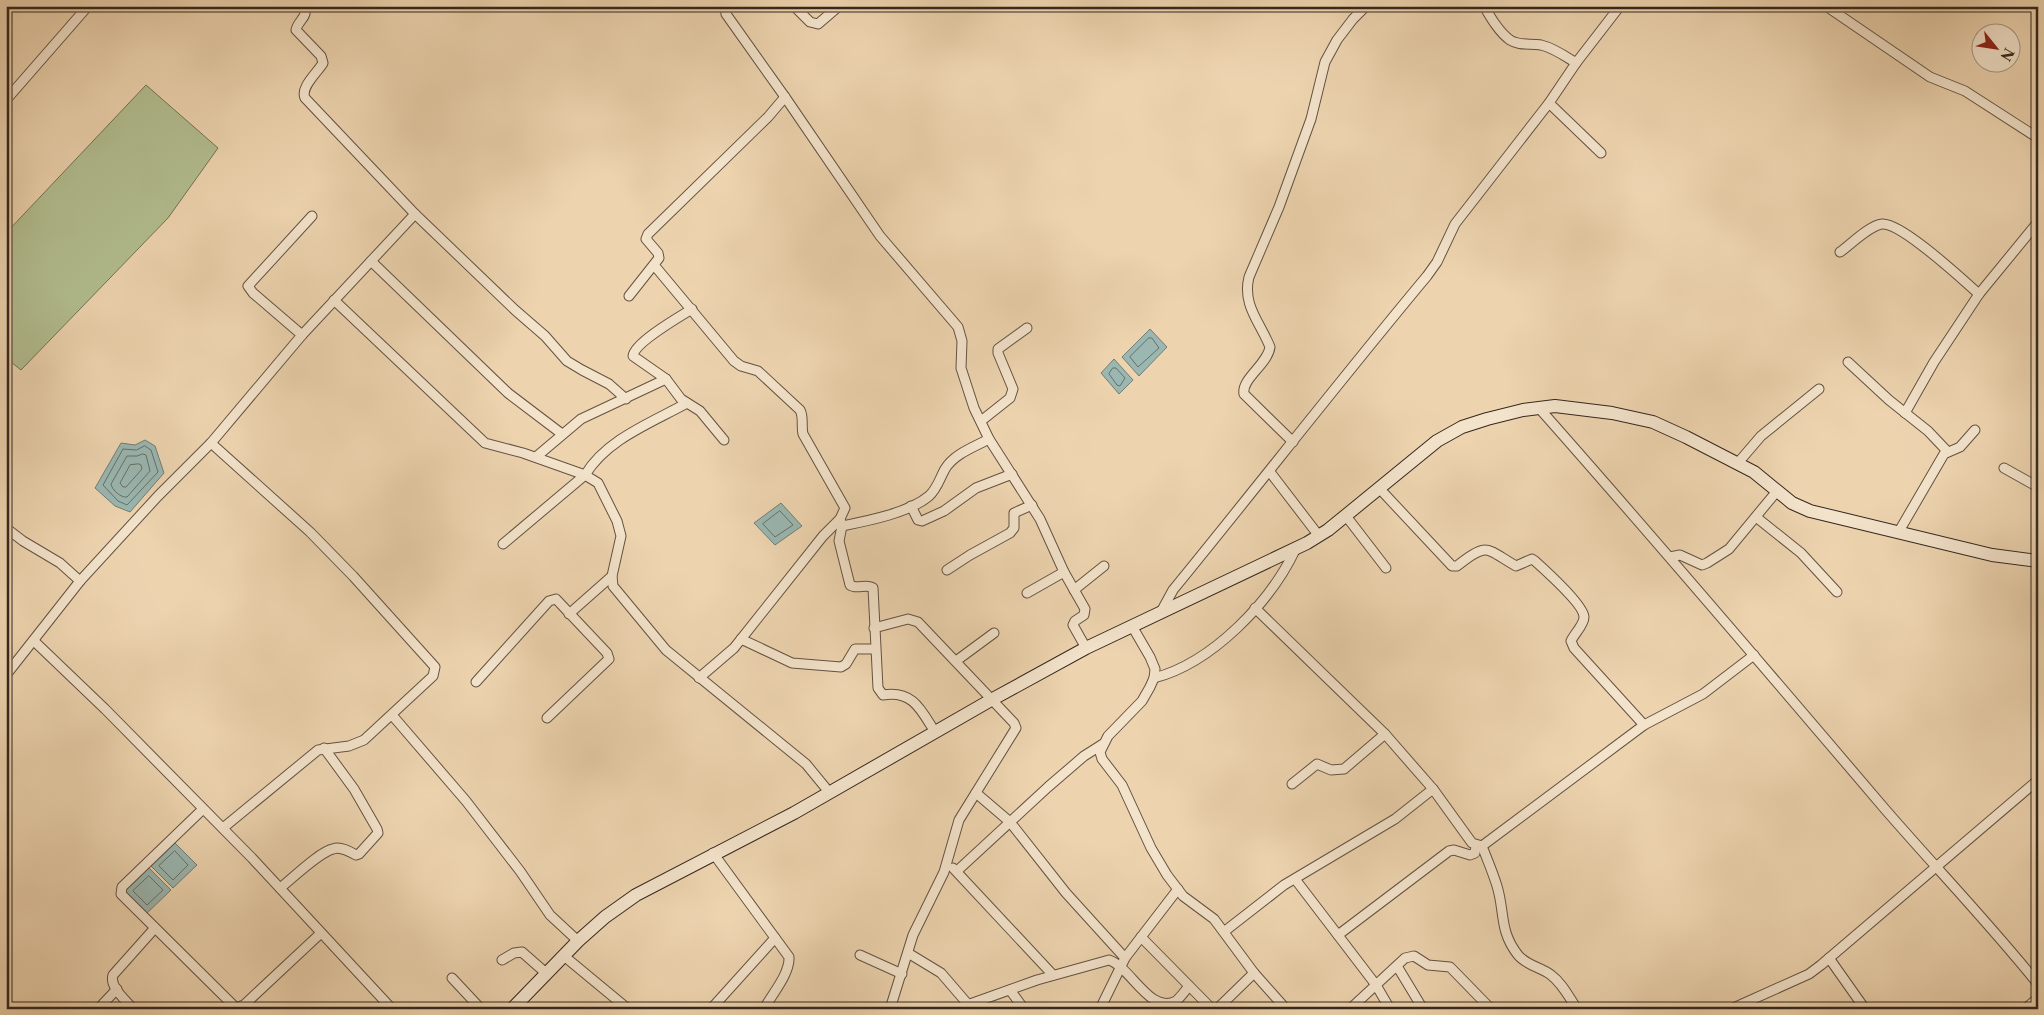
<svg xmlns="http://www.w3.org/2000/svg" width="2044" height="1015" viewBox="0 0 2044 1015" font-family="'Libre Caslon Text',serif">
<rect width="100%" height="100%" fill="#edd4af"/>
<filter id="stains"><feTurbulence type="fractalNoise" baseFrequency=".004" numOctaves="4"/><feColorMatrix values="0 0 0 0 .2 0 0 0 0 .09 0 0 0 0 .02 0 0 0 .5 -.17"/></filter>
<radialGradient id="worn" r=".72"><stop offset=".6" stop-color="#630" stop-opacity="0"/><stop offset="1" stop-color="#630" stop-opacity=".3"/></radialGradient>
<!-- green -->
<path fill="#b2be90" stroke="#747257" d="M146 85 218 148 168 218 21 370 6 358V233Z"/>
<!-- water -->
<g fill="#9ab7b1" stroke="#727d76">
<path d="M1150 329 1167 347 1139 376 1122 357Z"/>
<path d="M1114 359 1133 380 1119 394 1101 373Z"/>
<path d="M145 440 155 446 164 473 130 512 115 506 95 488 121 443 135 445Z"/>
<path d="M781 503 802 526 775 545 754 523Z"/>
<path d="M175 843 197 865 173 888 151 866Z"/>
<path d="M149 868 171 890 147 913 125 891Z"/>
</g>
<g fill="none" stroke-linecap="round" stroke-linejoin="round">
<!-- shore -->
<g stroke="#686f68" stroke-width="1">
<path d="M1149 338H1152L1159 348 1138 367 1130 357Z"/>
<path d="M1113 368H1116L1125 378 1120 386 1117 385 1109 374Z"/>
<path d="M145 446 151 450 158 472 127 505 118 501 103 485 123 449 136 450Z"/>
<path d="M143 454 146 455 150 471 127 497C121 498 112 490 111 484L127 456H137Z"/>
<path d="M139 464 141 465 142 469 126 487H123L120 483 130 465Z"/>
<path d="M780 511 793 525 775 537 763 524Z"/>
<path d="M175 851 188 865 173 880 159 866Z"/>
<path d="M149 876 163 890 147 905 133 891Z"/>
</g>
<!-- street casing -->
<g stroke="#635242" stroke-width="11">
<g id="street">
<path d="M304 6C309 17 298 20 296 30L321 56 323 63C318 72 300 87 305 98L415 214 515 310 545 336 567 361 582 370 609 384 626 399"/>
<path d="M725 6 726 14 785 97 880 236 958 327 962 341 961 368 974 408 989 439 1040 519 1064 572 1085 609 1084 615 1075 621 1073 625 1086 648"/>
<path d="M794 6 810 22 818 24 839 6"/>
<path d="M1484 6C1491 18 1499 32 1510 40 1519 46 1531 43 1541 45 1554 48 1565 56 1576 63"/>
<path d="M1826 6 1930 77 1965 91 2038 138"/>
<path d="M6 100 88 6"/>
<path d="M1549 103 1601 153"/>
<path d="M1840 252C1850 245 1870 225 1882 224 1901 222 1963 280 1979 294"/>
<path d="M371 261 508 393 562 434"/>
<path d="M654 265 734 361 741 366 758 371 800 410C804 417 801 426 803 434L845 508 840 519 823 536 734 648 699 678"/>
<path d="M629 296 659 258 658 253 646 239 648 234 768 117 785 97"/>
<path d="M334 300 485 443 523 453 585 475 598 483 617 521 621 536 612 576 613 586 666 650 806 764 829 792"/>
<path d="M692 309C679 317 634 343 633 356L666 379 681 399 700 411 724 440"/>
<path d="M302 335 253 293 248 286 312 216"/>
<path d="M1848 362 1889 400 1928 431 1947 451"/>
<path d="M1539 408C1656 540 1770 674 1884 808 1935 867 1989 923 2038 984"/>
<path d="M1905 413 1934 362 1979 294 2038 222"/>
<path d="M981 421 1010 398 1013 389 998 353V349L1027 328"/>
<path d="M1293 442 1244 394C1241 379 1268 364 1270 347 1260 322 1242 305 1249 277L1279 207 1311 119 1325 62 1337 40 1353 19 1366 6"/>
<path d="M211 443 310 532 353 576 435 667 433 676 364 740 349 746 318 750 223 828"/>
<path d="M536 457 581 419 666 379"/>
<path d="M1737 464 1761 436 1819 389"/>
<path d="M2004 468 2038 487"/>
<path d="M1270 472 1319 536"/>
<path d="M1379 488 1452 566H1457C1488 541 1486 549 1516 566L1532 559 1535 561C1545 570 1584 605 1584 617 1584 625 1574 634 1571 641L1574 648 1644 725"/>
<path d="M911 506 918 520 922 521 944 511 976 488 1012 474"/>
<path d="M1346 516 1386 568"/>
<path d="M1756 517 1801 553 1837 592"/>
<path d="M840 519 842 526 839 541 850 585C857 590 866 583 873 588L878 688 883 695C913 690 921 710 935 732"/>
<path d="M842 526C867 521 909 513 929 496 937 489 940 478 945 469 954 454 974 447 989 439"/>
<path d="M6 528 23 541 60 563 80 581"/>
<path d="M1898 533 1944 454 1960 447 1975 430"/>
<path d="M503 544 585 475C607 439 651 423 687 403"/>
<path d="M1670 557 1680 555 1702 565 1707 563 1729 549 1777 491"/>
<path d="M947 570 970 555 1010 533 1014 528V513L1032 505"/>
<path d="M1074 590 1104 566"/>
<path d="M1027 593 1064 572"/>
<path d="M1255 608 1385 734 1433 789 1472 843 1482 846 1644 725 1703 694 1754 655"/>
<path d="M1161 612 1173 590C1258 486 1341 379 1427 276L1437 262 1455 224 1549 103 1576 63 1620 6"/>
<path d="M569 614 612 576"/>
<path d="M1132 626 1150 657 1155 669 1154 678 1150 687 1142 701 1108 736 1100 752 1102 759 1122 785 1151 848 1167 875 1183 896 1214 919 1254 973 1286 1009"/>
<path d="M874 628 908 619 918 622 1014 723 1016 728 959 820 944 872 913 935 890 1009"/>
<path d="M741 639 792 663 841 667 846 664 855 649H875"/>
<path d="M34 641 105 709 252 858 392 1009"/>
<path d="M956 661 994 633"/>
<path d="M6 675 80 581 158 496 211 443 302 335 415 214"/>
<path d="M1154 678C1212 663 1271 602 1296 548"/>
<path d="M476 682 549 601 556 599 607 653 609 659 547 718"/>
<path d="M392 715 466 801 520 871 550 915 578 941"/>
<path d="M1292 784 1317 764 1331 770 1344 769 1385 734"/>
<path d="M976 793 1010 822 1066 893 1125 958"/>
<path d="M203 809 122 887 121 894 124 897 236 1008 244 1005 321 933"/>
<path d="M1482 846C1487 859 1493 873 1497 886 1505 912 1499 931 1518 955 1527 966 1541 967 1551 975 1562 983 1569 997 1577 1009"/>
<path d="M713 853 789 957C790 974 772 994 764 1009"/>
<path d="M953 868 1053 975"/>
<path d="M957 871 1048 787 1084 756 1103 744"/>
<path d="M1295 879 1376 985 1390 1009"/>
<path d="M280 888C293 878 319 852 333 849 340 846 349 851 356 855L359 854 378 833 377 829 354 789 324 748"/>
<path d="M1225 931 1284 885 1395 819 1433 789"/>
<path d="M1338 935 1449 851 1454 850 1470 855 1475 853 1476 846"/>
<path d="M1141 937 1212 1009"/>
<path d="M908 953 941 973 972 1009"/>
<path d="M860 955 902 974"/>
<path d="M564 956 628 1009"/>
<path d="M1829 958 1865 1009"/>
<path d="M502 960 514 953 522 952 547 974"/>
<path d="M1397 966 1423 1009"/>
<path d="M452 978 481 1009"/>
<path d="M1010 990 1024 1009"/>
<path d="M970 1004 1037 980 1109 960C1131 967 1150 1015 1176 1001 1181 997 1185 991 1189 986"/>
<path d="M98 1009 117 989"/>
<path d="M133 1009C126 1000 109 987 113 975L154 929"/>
<path d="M711 1009 775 938"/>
<path d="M1100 1009 1125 958 1178 889"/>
<path d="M1217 1009 1254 973"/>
<path d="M1350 1009 1405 958 1414 956 1428 965 1450 967 1491 1009"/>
<path d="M1731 1009 1809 974 1821 965 2038 780"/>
<path d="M2025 1009 2038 998"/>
</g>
</g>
<!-- secondary casing -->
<g stroke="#35271e" stroke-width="14">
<path id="secondary" d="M512 1009 578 941 605 917 636 895 794 813 991 700 1086 648 1307 543 1328 530 1437 441 1462 427 1487 419 1523 410 1555 406 1612 413 1653 422 1686 437 1754 472 1792 503 1810 511 1992 555 2038 561"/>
</g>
<!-- street -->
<use href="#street" stroke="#f3e3cb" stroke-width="9"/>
<!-- secondary -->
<use href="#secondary" stroke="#f3e3cb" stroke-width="12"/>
</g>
<!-- margin -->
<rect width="2044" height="1015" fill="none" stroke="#edd4af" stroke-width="25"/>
<rect x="8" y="8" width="2029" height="1000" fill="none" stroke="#35271e" stroke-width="2.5"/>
<rect x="12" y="12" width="2019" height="990" fill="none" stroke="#35271e"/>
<!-- north arrow -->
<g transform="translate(1996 48) rotate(120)"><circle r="24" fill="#f3e3cb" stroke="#a79886"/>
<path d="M0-4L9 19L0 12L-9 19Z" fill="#8f2418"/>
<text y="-8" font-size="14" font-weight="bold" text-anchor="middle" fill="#35271e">N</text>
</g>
<rect width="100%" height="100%" filter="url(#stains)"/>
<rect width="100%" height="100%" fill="url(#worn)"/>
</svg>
